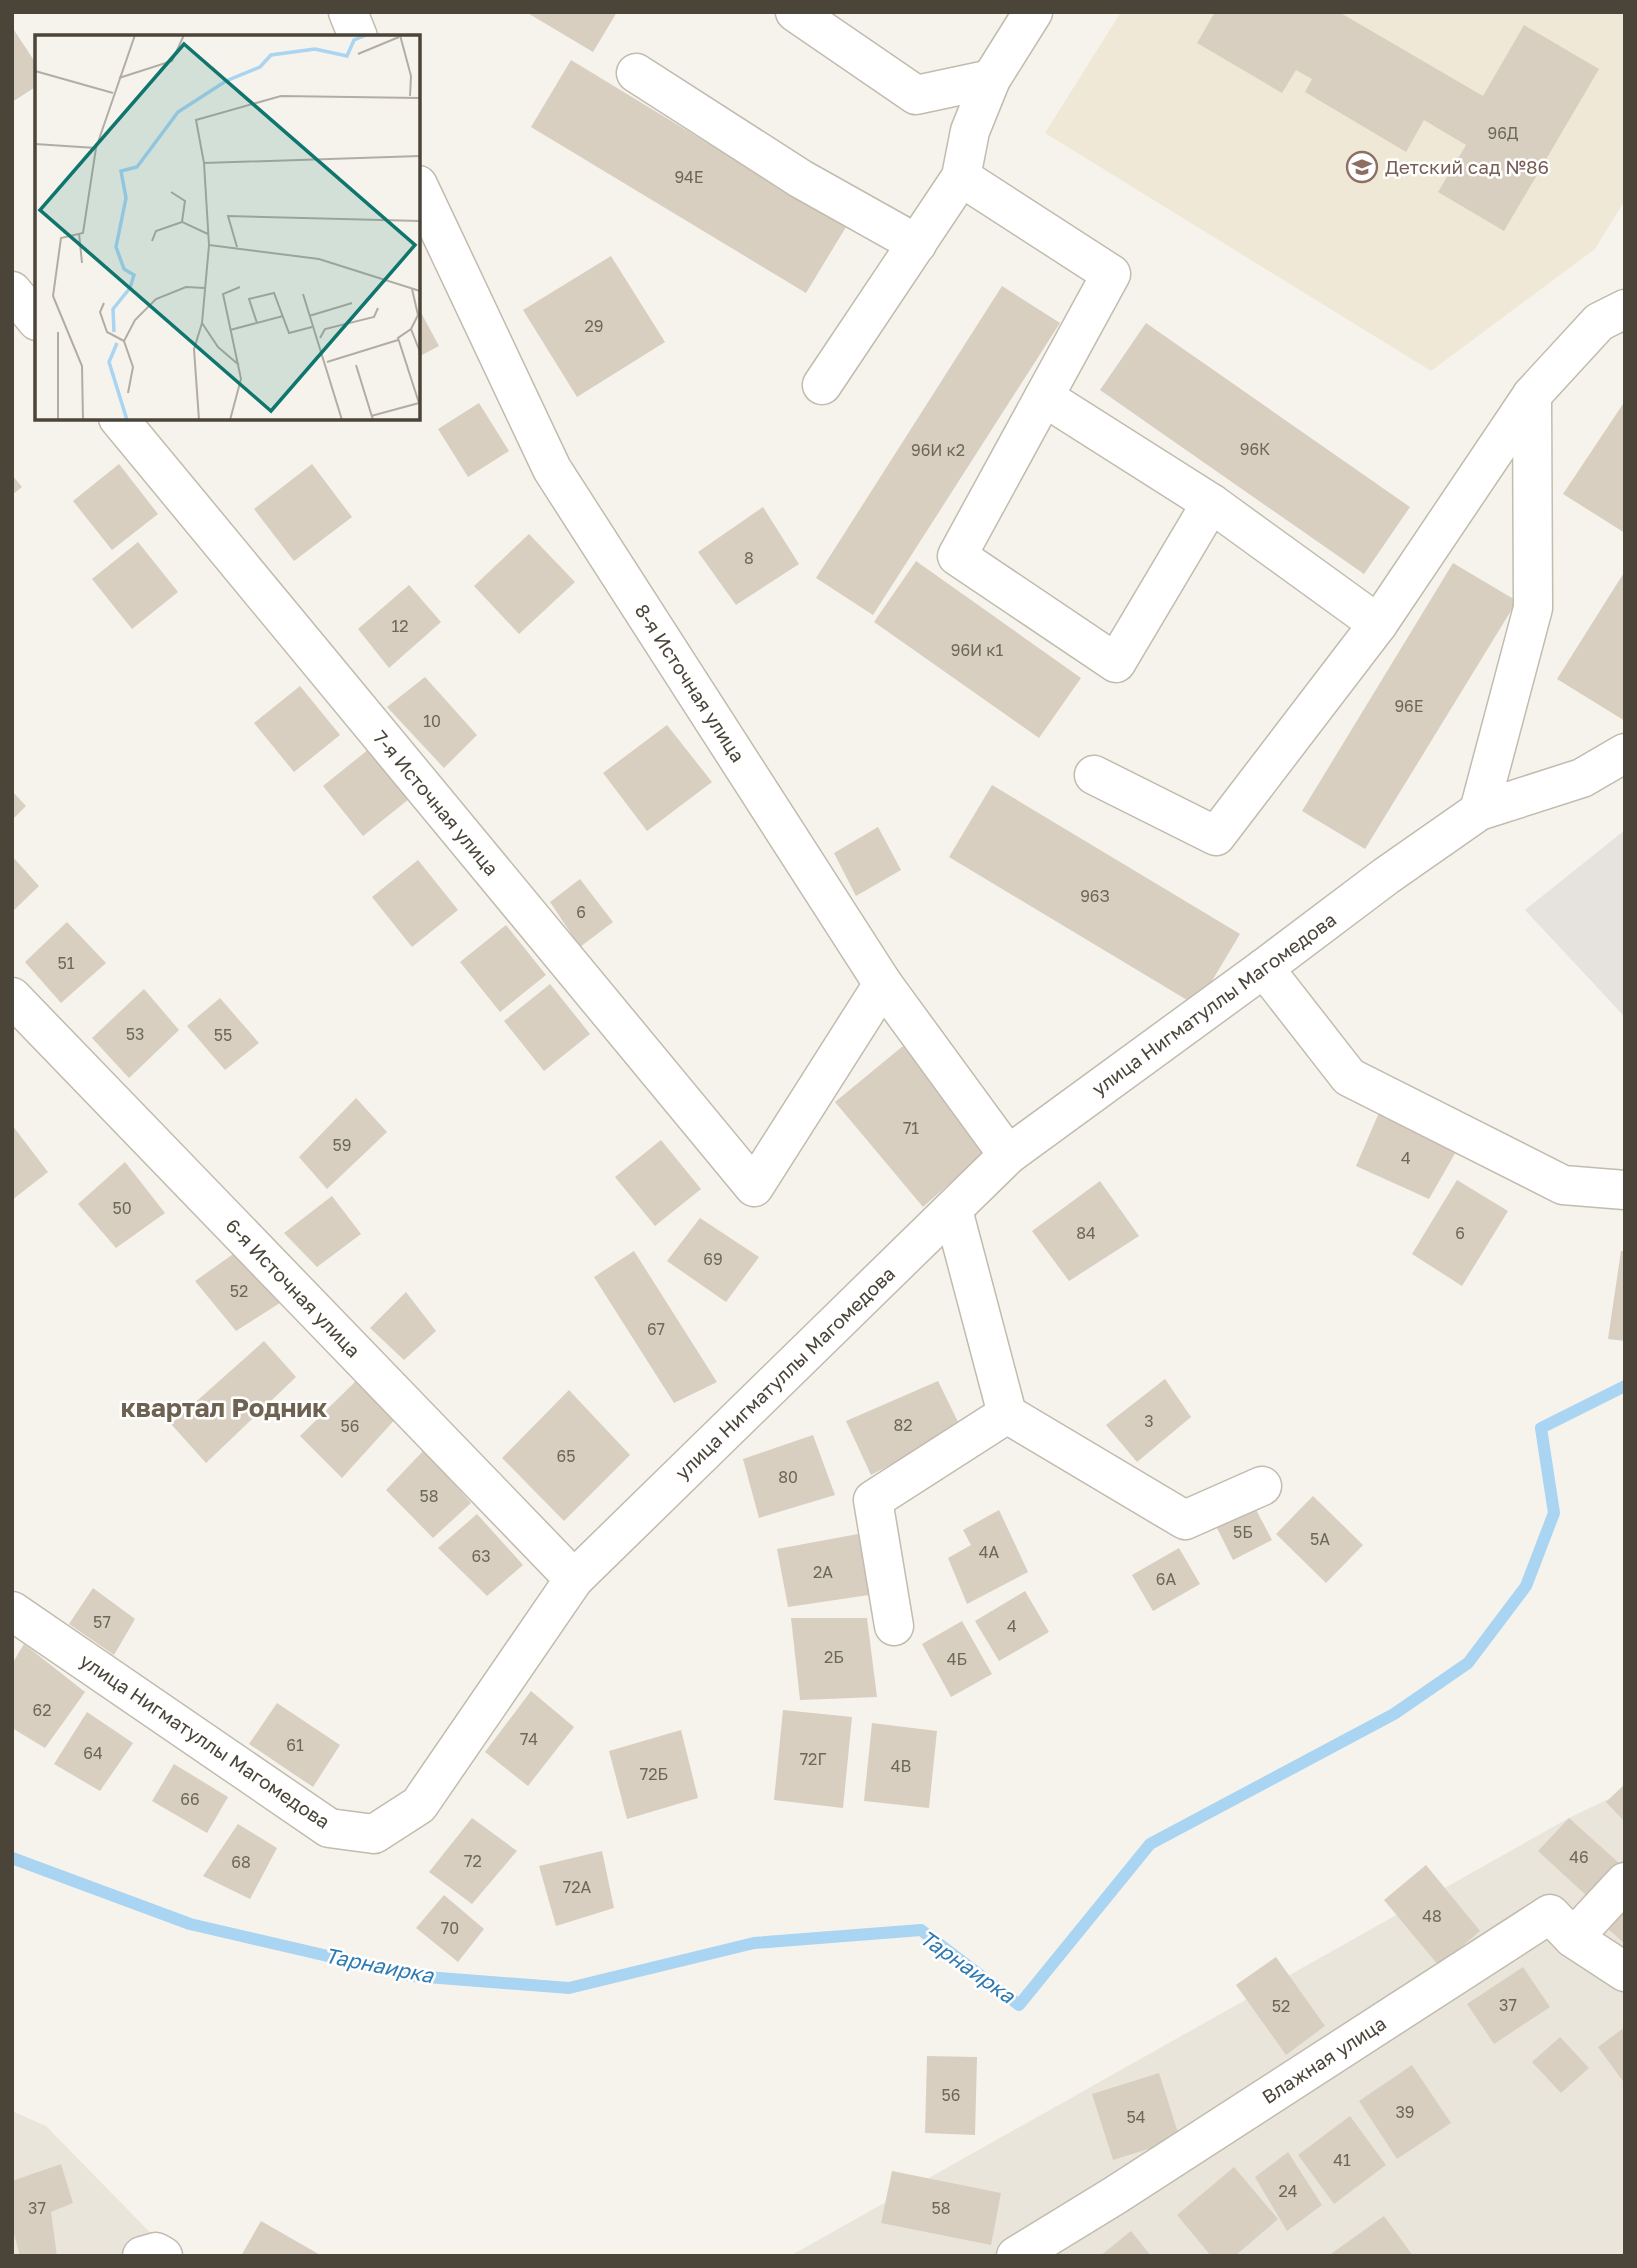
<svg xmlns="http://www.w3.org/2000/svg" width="1637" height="2268" viewBox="0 0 1637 2268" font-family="'Golos Text',sans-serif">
<rect width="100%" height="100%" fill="#f6f3ec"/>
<!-- residential -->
<g fill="#eae5da">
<path d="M1625 1791V2256H790L1569 1818Z"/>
<path d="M12 2111 46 2126 173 2256H12Z"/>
</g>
<!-- industrial -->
<path fill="#e6e2dd" d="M1625 830V1017L1525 910Z"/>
<!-- education -->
<path fill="#efe8d6" d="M1121 12H1625V200L1595 249 1431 371 1045 133Z"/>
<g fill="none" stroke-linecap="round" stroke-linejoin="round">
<!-- stream -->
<path stroke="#a9d4f2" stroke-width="12" d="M12 1858 190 1924 414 1976 569 1988 754 1943 921 1930 1019 2005 1150 1844 1394 1714 1468 1663 1526 1586 1554 1513 1541 1428 1625 1386"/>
</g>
<!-- building -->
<g fill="#d8cfc1">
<path d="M526 12H617L593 52Z"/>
<path d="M1215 12H1339L1483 96 1524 25 1599 69 1504 231 1438 192 1466 145 1424 120 1406 152 1305 92 1312 79 1296 70 1282 93 1197 43Z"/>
<path d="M12 27 37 65V86L12 102Z"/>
<path d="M571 60 846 227 806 293 531 127Z"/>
<path d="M611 256 665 342 577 397 523 310Z"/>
<path d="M1002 286 1060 323 873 615 816 578Z"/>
<path d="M418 307 439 346 418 357Z"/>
<path d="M1146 323 1410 507 1364 574 1100 390Z"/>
<path d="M1625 401V533L1563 494Z"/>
<path d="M479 403 509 451 468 477 438 429Z"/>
<path d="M119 464 158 514 112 550 73 501Z"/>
<path d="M312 464 352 517 294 561 254 509Z"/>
<path d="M12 475 22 487 12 495Z"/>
<path d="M763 507 799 564 736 605 698 552Z"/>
<path d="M529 534 575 582 519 634 474 586Z"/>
<path d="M138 542 178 592 132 629 92 579Z"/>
<path d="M916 561 1081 678 1039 738 874 622Z"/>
<path d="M1453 563 1517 601 1365 849 1302 811Z"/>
<path d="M1625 571V721L1557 679Z"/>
<path d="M409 585 441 622 389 668 358 629Z"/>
<path d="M425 677 477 735 444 768 387 707Z"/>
<path d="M300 686 340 735 294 772 254 723Z"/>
<path d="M667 725 712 782 647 831 603 773Z"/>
<path d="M369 749 409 799 363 836 323 786Z"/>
<path d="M992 785 1240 934 1197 1006 949 857Z"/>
<path d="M12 791 26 806 12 820Z"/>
<path d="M878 827 901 870 856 896 834 853Z"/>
<path d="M12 856 39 886 12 912Z"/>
<path d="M418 860 458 910 412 947 372 897Z"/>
<path d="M580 879 613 922 580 947 550 902Z"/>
<path d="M67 922 106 963 61 1003 25 962Z"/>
<path d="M506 925 546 975 500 1012 460 962Z"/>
<path d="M550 984 590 1034 544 1071 504 1021Z"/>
<path d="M144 989 179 1030 129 1078 92 1038Z"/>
<path d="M220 998 259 1043 225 1070 187 1026Z"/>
<path d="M903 1046 984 1153 923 1207 835 1102Z"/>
<path d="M356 1098 387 1132 327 1189 299 1157Z"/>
<path d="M1381 1108 1457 1150 1429 1199 1356 1166Z"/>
<path d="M12 1125 48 1172 12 1200Z"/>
<path d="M661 1140 701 1189 655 1226 615 1177Z"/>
<path d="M125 1162 165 1213 116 1248 78 1204Z"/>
<path d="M1457 1180 1508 1211 1462 1286 1412 1254Z"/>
<path d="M1100 1181 1139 1236 1069 1281 1032 1231Z"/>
<path d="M332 1196 361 1234 317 1267 284 1233Z"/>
<path d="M700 1218 759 1257 726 1302 667 1261Z"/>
<path d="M239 1250 283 1301 236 1331 195 1281Z"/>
<path d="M634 1251 717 1382 674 1403 594 1277Z"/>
<path d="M1621 1251H1625V1341L1608 1339Z"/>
<path d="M406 1292 436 1331 404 1360 370 1328Z"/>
<path d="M264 1341 296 1377 206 1463 171 1424Z"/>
<path d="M360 1377 398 1416 342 1478 300 1436Z"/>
<path d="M1165 1379 1191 1417 1137 1462 1106 1425Z"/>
<path d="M938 1381 961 1428 871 1475 846 1421Z"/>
<path d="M569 1390 630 1455 564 1521 502 1458Z"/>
<path d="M813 1435 835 1495 759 1518 743 1459Z"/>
<path d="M424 1450 471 1503 433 1538 386 1490Z"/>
<path d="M1313 1496 1363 1545 1326 1583 1276 1534Z"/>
<path d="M1253 1504 1272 1540 1233 1560 1215 1524Z"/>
<path d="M999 1510 1028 1572 967 1604 948 1558 971 1545 963 1530Z"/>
<path d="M477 1514 523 1565 487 1596 438 1548Z"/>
<path d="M858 1534 869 1595 788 1607 777 1549Z"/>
<path d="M1179 1548 1200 1584 1153 1611 1132 1575Z"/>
<path d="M93 1588 135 1619 114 1655 69 1624Z"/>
<path d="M1025 1591 1049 1632 999 1661 975 1621Z"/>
<path d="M791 1618H867L877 1697 800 1700Z"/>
<path d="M962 1621 992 1674 951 1697 922 1644Z"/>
<path d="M24 1644 85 1692 45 1748 12 1728V1664Z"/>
<path d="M531 1691 574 1727 528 1786 485 1752Z"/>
<path d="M277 1703 340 1745 313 1787 249 1744Z"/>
<path d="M783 1710 852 1717 843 1808 774 1800Z"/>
<path d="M87 1712 133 1743 100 1791 54 1764Z"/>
<path d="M872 1723 937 1731 929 1808 864 1801Z"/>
<path d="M681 1730 698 1798 627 1819 609 1751Z"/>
<path d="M174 1764 228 1797 207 1833 152 1801Z"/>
<path d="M1625 1784V1822L1606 1802Z"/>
<path d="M472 1818 517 1851 472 1904 429 1872Z"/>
<path d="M1569 1818 1619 1863 1588 1897 1538 1851Z"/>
<path d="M238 1824 277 1848 250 1899 203 1876Z"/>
<path d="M602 1851 614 1908 556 1926 539 1866Z"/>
<path d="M1426 1865 1480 1931 1439 1966 1384 1900Z"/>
<path d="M444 1895 484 1929 458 1962 416 1928Z"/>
<path d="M1625 1906V1944L1606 1927Z"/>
<path d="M1276 1957 1325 2026 1286 2055 1236 1985Z"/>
<path d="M1523 1967 1550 2007 1494 2044 1467 2004Z"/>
<path d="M1625 2027V2084L1598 2047Z"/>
<path d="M1560 2037 1589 2068 1561 2093 1532 2062Z"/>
<path d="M927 2056 977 2057 975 2135 925 2133Z"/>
<path d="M1412 2065 1451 2123 1397 2159 1359 2101Z"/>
<path d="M1159 2073 1180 2139 1113 2160 1092 2094Z"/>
<path d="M1350 2116 1386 2165 1334 2204 1298 2155Z"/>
<path d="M1288 2152 1322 2205 1287 2231 1255 2177Z"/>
<path d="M61 2164 73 2203 51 2212 57 2256H20L12 2227V2181Z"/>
<path d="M1234 2167 1278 2219 1235 2256H1211L1177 2215Z"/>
<path d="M892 2171 1001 2193 991 2245 881 2223Z"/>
<path d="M1384 2216 1413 2256H1328Z"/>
<path d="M261 2221 322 2256H241Z"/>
<path d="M1131 2231 1151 2256H1100Z"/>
</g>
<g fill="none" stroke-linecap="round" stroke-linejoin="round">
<!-- minor casing -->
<g stroke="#c2bbae" stroke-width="41">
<g id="minor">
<path d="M348 12 358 37"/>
<path d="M795 12 916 95 991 79"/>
<path d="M636 73 801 179 917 244"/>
<path d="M961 177 1111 274 957 556 1116 663 1211 503"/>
<path d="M418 185 552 469 883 984 1008 1155"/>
<path d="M12 291 37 321"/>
<path d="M822 385 961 177 970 131 991 79 1033 12"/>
<path d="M1044 397 1211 503 1378 624"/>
<path d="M118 418 754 1187 883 984"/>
<path d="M1094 775 1216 836 1378 624 1532 395 1599 322 1625 309"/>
<path d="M1479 811 1533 608 1532 395"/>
<path d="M1264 968 1349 1077 1563 1185 1625 1190"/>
<path d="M12 997 574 1579"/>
<path d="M1007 1414 1185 1520 1262 1486"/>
<path d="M12 1611 329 1828 374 1834 419 1805 574 1579 1008 1155 1264 968 1386 876 1479 811 1582 778 1625 753"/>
<path d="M894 1626 873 1500 1007 1414 953 1210"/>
<path d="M1573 1938 1625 1882"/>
<path d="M142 2256 156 2252 163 2256"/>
<path d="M1016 2256 1114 2196 1550 1914 1573 1938 1625 1972"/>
</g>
</g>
<!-- minor -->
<use href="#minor" stroke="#fff" stroke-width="38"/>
</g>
<!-- icons -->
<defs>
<g id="school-ring" transform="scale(1.575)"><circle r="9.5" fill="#fff" stroke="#8d6e63" stroke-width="1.5"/><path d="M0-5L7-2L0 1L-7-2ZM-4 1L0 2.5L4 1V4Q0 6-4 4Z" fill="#8d6e63"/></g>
</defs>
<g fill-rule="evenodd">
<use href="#school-ring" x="1362" y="167"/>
</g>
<g text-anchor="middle" stroke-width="5" stroke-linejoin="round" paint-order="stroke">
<!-- number labels -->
<g font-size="16" fill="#6e675b">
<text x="1503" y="139">96Д</text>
<text x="689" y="183">94Е</text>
<text x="594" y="332">29</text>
<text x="1255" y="455">96К</text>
<text x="938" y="456">96И к2</text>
<text x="749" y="564">8</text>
<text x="400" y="632">12</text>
<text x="977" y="656">96И к1</text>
<text x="1409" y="712">96Е</text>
<text x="432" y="727">10</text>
<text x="1095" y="902">96З</text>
<text x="581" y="918">6</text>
<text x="66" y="969">51</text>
<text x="135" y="1040">53</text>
<text x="223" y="1041">55</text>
<text x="911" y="1134">71</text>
<text x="342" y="1151">59</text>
<text x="1406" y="1164">4</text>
<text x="122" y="1214">50</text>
<text x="1086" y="1239">84</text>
<text x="1460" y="1239">6</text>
<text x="713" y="1265">69</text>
<text x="239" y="1297">52</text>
<text x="656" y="1335">67</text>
<text x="1149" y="1427">3</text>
<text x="903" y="1431">82</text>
<text x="350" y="1432">56</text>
<text x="566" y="1462">65</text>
<text x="788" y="1483">80</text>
<text x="429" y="1502">58</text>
<text x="1243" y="1538">5Б</text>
<text x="1320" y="1545">5А</text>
<text x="989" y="1558">4А</text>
<text x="481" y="1562">63</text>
<text x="823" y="1578">2А</text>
<text x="1166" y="1585">6А</text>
<text x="102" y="1628">57</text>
<text x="1012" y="1632">4</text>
<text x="834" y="1663">2Б</text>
<text x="957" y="1665">4Б</text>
<text x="42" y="1716">62</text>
<text x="529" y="1745">74</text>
<text x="295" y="1751">61</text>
<text x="93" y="1759">64</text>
<text x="813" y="1765">72Г</text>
<text x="901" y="1772">4В</text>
<text x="654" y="1780">72Б</text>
<text x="190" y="1805">66</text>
<text x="1579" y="1863">46</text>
<text x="473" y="1867">72</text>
<text x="241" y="1868">68</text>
<text x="577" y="1893">72А</text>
<text x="1432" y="1922">48</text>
<text x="450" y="1934">70</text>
<text x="1508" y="2011">37</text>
<text x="1281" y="2012">52</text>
<text x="951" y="2101">56</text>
<text x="1405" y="2118">39</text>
<text x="1136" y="2123">54</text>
<text x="1342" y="2166">41</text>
<text x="1288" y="2197">24</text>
<text x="37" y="2214">37</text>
<text x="941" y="2214">58</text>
</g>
<!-- education labels -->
<g font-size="19" fill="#785e54" stroke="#fff" text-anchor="start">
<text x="1385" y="174">Детский сад №86</text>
</g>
<!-- street labels -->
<g font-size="19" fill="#4b4439" stroke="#fff">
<text transform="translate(690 683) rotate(57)" y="7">8-я Источная улица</text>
<text transform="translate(436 803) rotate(50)" y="7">7-я Источная улица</text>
<text transform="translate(1214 1004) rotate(-36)" y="7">улица Нигматуллы Магомедова</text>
<text transform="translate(293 1288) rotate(46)" y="7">6-я Источная улица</text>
<text transform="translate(785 1373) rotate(-44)" y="7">улица Нигматуллы Магомедова</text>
<text transform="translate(205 1741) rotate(34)" y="7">улица Нигматуллы Магомедова</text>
<text transform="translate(1324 2060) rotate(-33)" y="7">Влажная улица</text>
</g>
<!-- water labels -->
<g font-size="21" font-style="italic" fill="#2e7ab2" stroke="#fff">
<text transform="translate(379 1966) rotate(11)" y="7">Тарнаирка</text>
<text transform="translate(967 1967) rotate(35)" y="7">Тарнаирка</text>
</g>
<!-- district labels -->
<g font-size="26" font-weight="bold" fill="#6e6250" stroke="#fff">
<text x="224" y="1417">квартал Родник</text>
</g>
</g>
<!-- overview -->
<g transform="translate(35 35)">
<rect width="385" height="385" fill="#f6f3ec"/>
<path fill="none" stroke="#a9d4f2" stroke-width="3.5" d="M79 297 78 274 95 253 99 240 89 234 81 212 91 163 86 136 102 132 143 77 191 46 225 32 236 20 280 14 312 21 319 5 331 0M82 308 74 327 92 385"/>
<path fill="none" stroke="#b2ada4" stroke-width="2" d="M365 0 376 41 375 61M323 19 364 2M0 36 78 58M84 43 137 26 149 0M0 109 61 113M169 128 385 121M136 157 150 166 147 187 173 199M44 198 47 228M117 206 121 196 147 187M174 210 284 224 385 256M202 212 193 181 385 186M268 259 307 385M69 268 65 277 72 297 89 306M274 281 317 268M167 288 183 312 204 330M222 288 214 264 239 258 254 298 277 292M376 294 385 317M195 295 248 281M23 297V385M285 303 290 294 339 282 343 273M292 327 363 305M321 330 338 385M93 358 98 332 89 306 100 285 121 264 151 252 170 253M336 381 384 368 363 303 376 294 383 280 377 254M48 385 47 331 18 261 26 203 48 198 61 113 100 0M164 385 159 314 167 288 174 210 169 128 161 85 246 61 385 63M195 385 206 344 188 259 205 252"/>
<path fill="#0f766e" fill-opacity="0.15" stroke="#0f766e" stroke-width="3.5" d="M149 9 380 210 236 376 5 175Z"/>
<rect width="385" height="385" fill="none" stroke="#4b4439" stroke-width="3.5"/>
</g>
<!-- border -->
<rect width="1637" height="2268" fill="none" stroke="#4b4439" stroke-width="28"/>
</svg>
